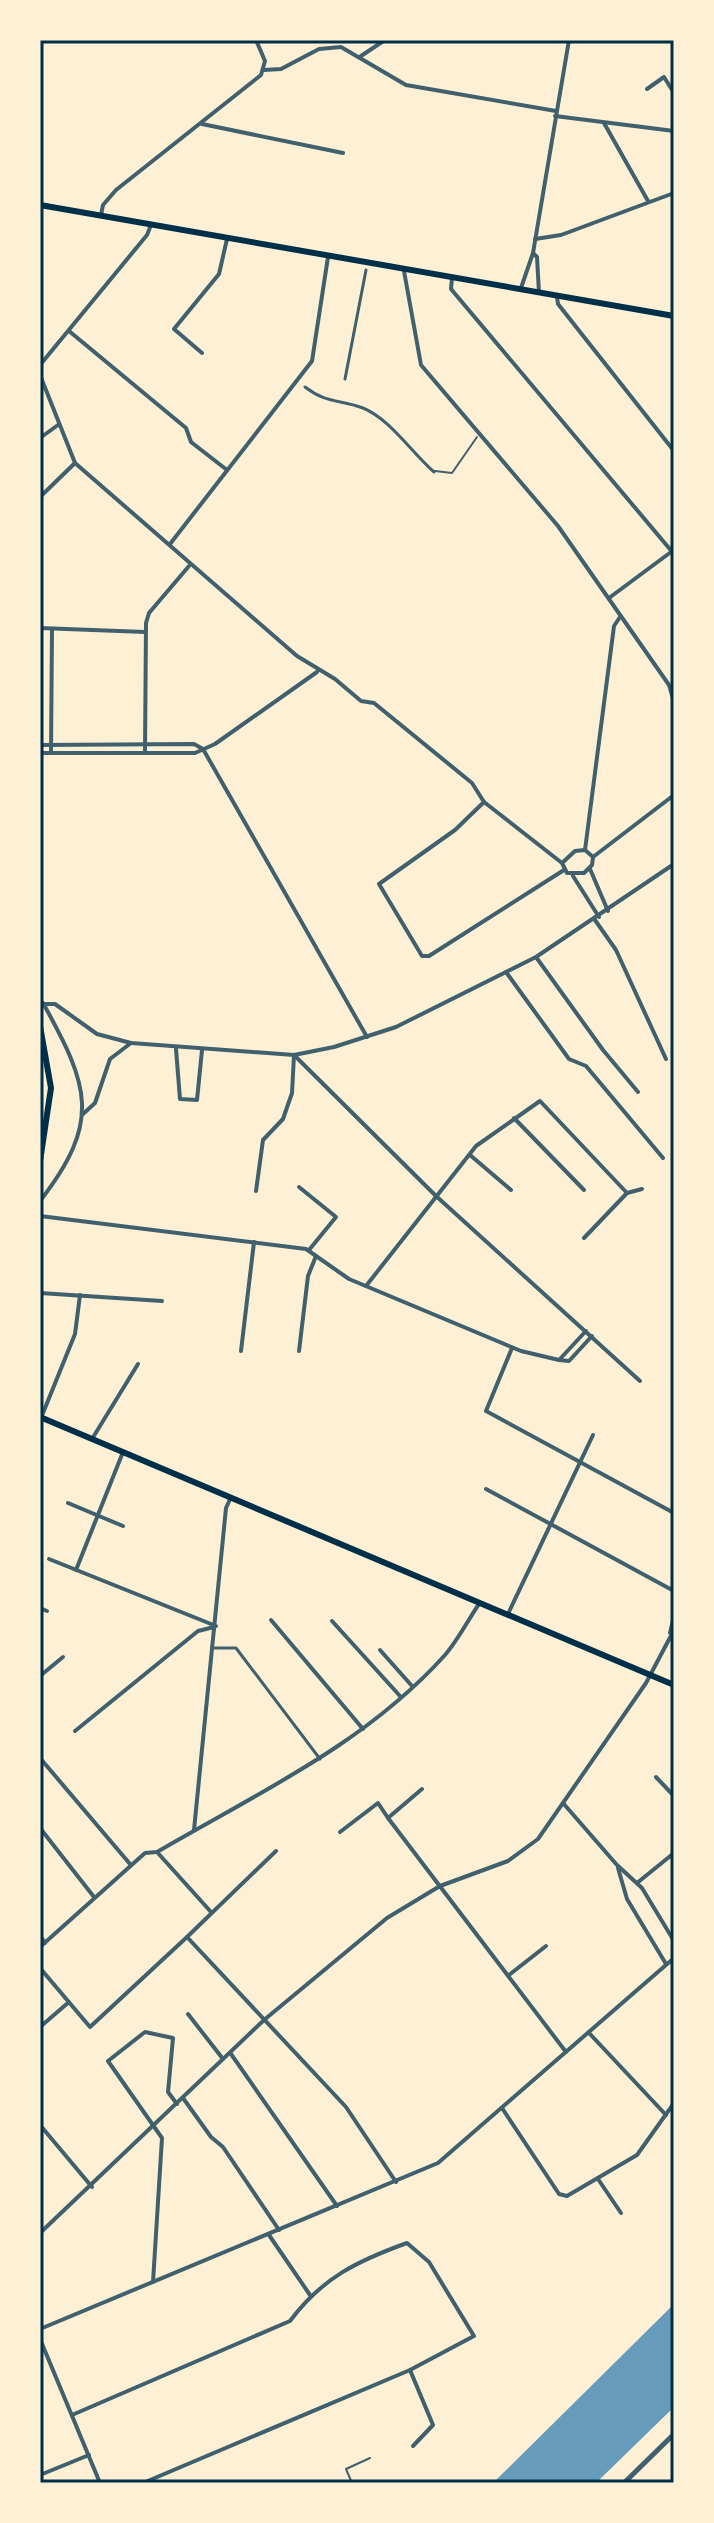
<svg xmlns="http://www.w3.org/2000/svg" width="714" height="2523" viewBox="0 0 714 2523" font-family="Merriweather,serif">
<rect width="100%" height="100%" fill="#fdf0d5"/>
<!-- water -->
<path fill="#669bbc" d="M674 2304V2407L596 2483H493Z"/>
<g fill="none" stroke-linecap="round" stroke-linejoin="round">
<!-- service -->
<g stroke="#3f606c" stroke-width="2">
<path d="M435 471 452 473 477 437"/>
<path d="M352 2483 346 2469 370 2458"/>
</g>
<!-- pedestrian -->
<g stroke="#3f606c" stroke-width="3">
<path d="M345 379 366 270"/>
<path d="M305 387C327 404 340 399 363 408 390 419 412 453 434 472"/>
<path d="M215 1648H236L320 1759"/>
</g>
<!-- minor -->
<g stroke="#3f606c" stroke-width="4">
<path d="M361 56 385 40"/>
<path d="M264 70 281 69 319 49 341 47 406 85 556 111"/>
<path d="M647 89 664 77 674 93"/>
<path d="M555 116 674 131"/>
<path d="M604 123 648 201"/>
<path d="M202 124 343 153"/>
<path d="M101 215 103 205 116 190 261 75 265 61 256 40"/>
<path d="M535 239 561 235 674 193"/>
<path d="M533 253 537 257 539 293"/>
<path d="M404 271 421 365 558 526 669 685 674 702"/>
<path d="M452 278 451 289 674 554"/>
<path d="M521 288 533 253 569 40"/>
<path d="M557 297 558 304 674 451"/>
<path d="M69 331 186 428 191 442 227 470"/>
<path d="M202 353 174 329 219 274 227 239"/>
<path d="M40 365 147 235 151 225"/>
<path d="M40 375 75 463 297 656 335 679 361 701 374 703 472 783 484 802 562 863 567 873H584L592 865 593 857 585 850 575 851 562 863"/>
<path d="M40 438 58 425"/>
<path d="M40 497 75 463"/>
<path d="M170 544 312 361 328 257"/>
<path d="M609 598 671 552"/>
<path d="M40 628 145 632"/>
<path d="M40 745 194 744 203 749"/>
<path d="M203 749 367 1037"/>
<path d="M145 752 146 623 149 613 189 566"/>
<path d="M40 753H195L215 744 317 672"/>
<path d="M51 753 52 629"/>
<path d="M484 802 455 830 379 884 422 956H429L564 870"/>
<path d="M585 850 614 626 620 617"/>
<path d="M593 857 674 795"/>
<path d="M590 869 608 911"/>
<path d="M573 876 599 917"/>
<path d="M595 920 616 950 666 1059"/>
<path d="M536 957 603 1050 638 1092"/>
<path d="M506 972 569 1059 586 1066 663 1158"/>
<path d="M40 1004H55L97 1034 131 1043 294 1055 334 1047 396 1027 536 957 674 864"/>
<path d="M176 1049 180 1099 197 1100 202 1050"/>
<path d="M294 1055 436 1196 640 1381"/>
<path d="M83 1114 95 1103 110 1059 131 1043"/>
<path d="M514 1118 584 1190"/>
<path d="M470 1155 511 1190"/>
<path d="M299 1187 336 1217 309 1250"/>
<path d="M256 1191 263 1140 283 1119 292 1093 294 1055"/>
<path d="M627 1193 642 1189"/>
<path d="M40 1201C102 1121 89 1086 43 1003"/>
<path d="M40 1216 306 1249 349 1279 521 1351 559 1360"/>
<path d="M366 1286 476 1146 540 1101 627 1193 584 1238"/>
<path d="M40 1293 162 1301"/>
<path d="M586 1331 559 1360 569 1361 592 1336"/>
<path d="M512 1348 486 1411 674 1513"/>
<path d="M241 1351 254 1242"/>
<path d="M299 1351 308 1276 316 1256"/>
<path d="M41 1418 75 1334 80 1295"/>
<path d="M92 1439 138 1364"/>
<path d="M486 1489 674 1591"/>
<path d="M68 1503 123 1526"/>
<path d="M49 1559 216 1626"/>
<path d="M76 1570 123 1452"/>
<path d="M40 1608 47 1611"/>
<path d="M508 1614 593 1435"/>
<path d="M271 1620 363 1729"/>
<path d="M332 1621 400 1696"/>
<path d="M670 1633 674 1616"/>
<path d="M380 1650 412 1686"/>
<path d="M40 1676 63 1657"/>
<path d="M75 1731 198 1631 214 1627"/>
<path d="M40 1758 130 1864"/>
<path d="M656 1777 674 1796"/>
<path d="M422 1789 388 1818 566 2052"/>
<path d="M563 1803 617 1865 642 1888 674 1941"/>
<path d="M40 1828 94 1897"/>
<path d="M194 1830 226 1508 231 1497"/>
<path d="M340 1832 378 1803 388 1818"/>
<path d="M276 1851 187 1937 346 2107 396 2182"/>
<path d="M157 1852 211 1912"/>
<path d="M618 1868 627 1899 666 1964"/>
<path d="M637 1883 674 1853"/>
<path d="M40 1936 45 1943"/>
<path d="M40 1947 145 1853 157 1852C258 1793 365 1744 445 1655 458 1640 468 1620 479 1604"/>
<path d="M40 1968 90 2027 187 1937"/>
<path d="M509 1975 546 1946"/>
<path d="M188 2014 223 2059"/>
<path d="M40 2027 69 2002"/>
<path d="M589 2033 666 2115"/>
<path d="M231 2054 337 2206"/>
<path d="M183 2098 211 2137 223 2147 279 2230"/>
<path d="M502 2108 559 2194 567 2196 637 2155 674 2103"/>
<path d="M40 2125 92 2187"/>
<path d="M598 2179 621 2213"/>
<path d="M40 2233 264 2020 387 1918 440 1886 508 1861 538 1839 646 1683 674 1630"/>
<path d="M269 2235 310 2295"/>
<path d="M153 2282 162 2138 108 2061 145 2032 173 2038 168 2092 177 2104"/>
<path d="M40 2329 438 2163 674 1958"/>
<path d="M40 2339 100 2483"/>
<path d="M410 2370 433 2425 413 2446"/>
<path d="M72 2415 290 2321C322 2278 357 2261 407 2243L429 2262 474 2336 410 2370 143 2483"/>
<path d="M40 2475 89 2455"/>
</g>
<!-- tertiary -->
<path stroke="#3f606c" stroke-width="5" d="M624 2483 674 2434"/>
<!-- secondary -->
<g stroke="#003049" stroke-width="6">
<path d="M40 205 674 316"/>
<path d="M40 1026 51 1088 40 1161"/>
<path d="M40 1417 674 1685"/>
</g>
</g>
<!-- border -->
<rect width="714" height="2523" fill="none" stroke="#fdf0d5" stroke-width="84"/>
<rect x="42" y="42" width="630" height="2439" fill="none" stroke="#003049" stroke-width="3"/>
</svg>
